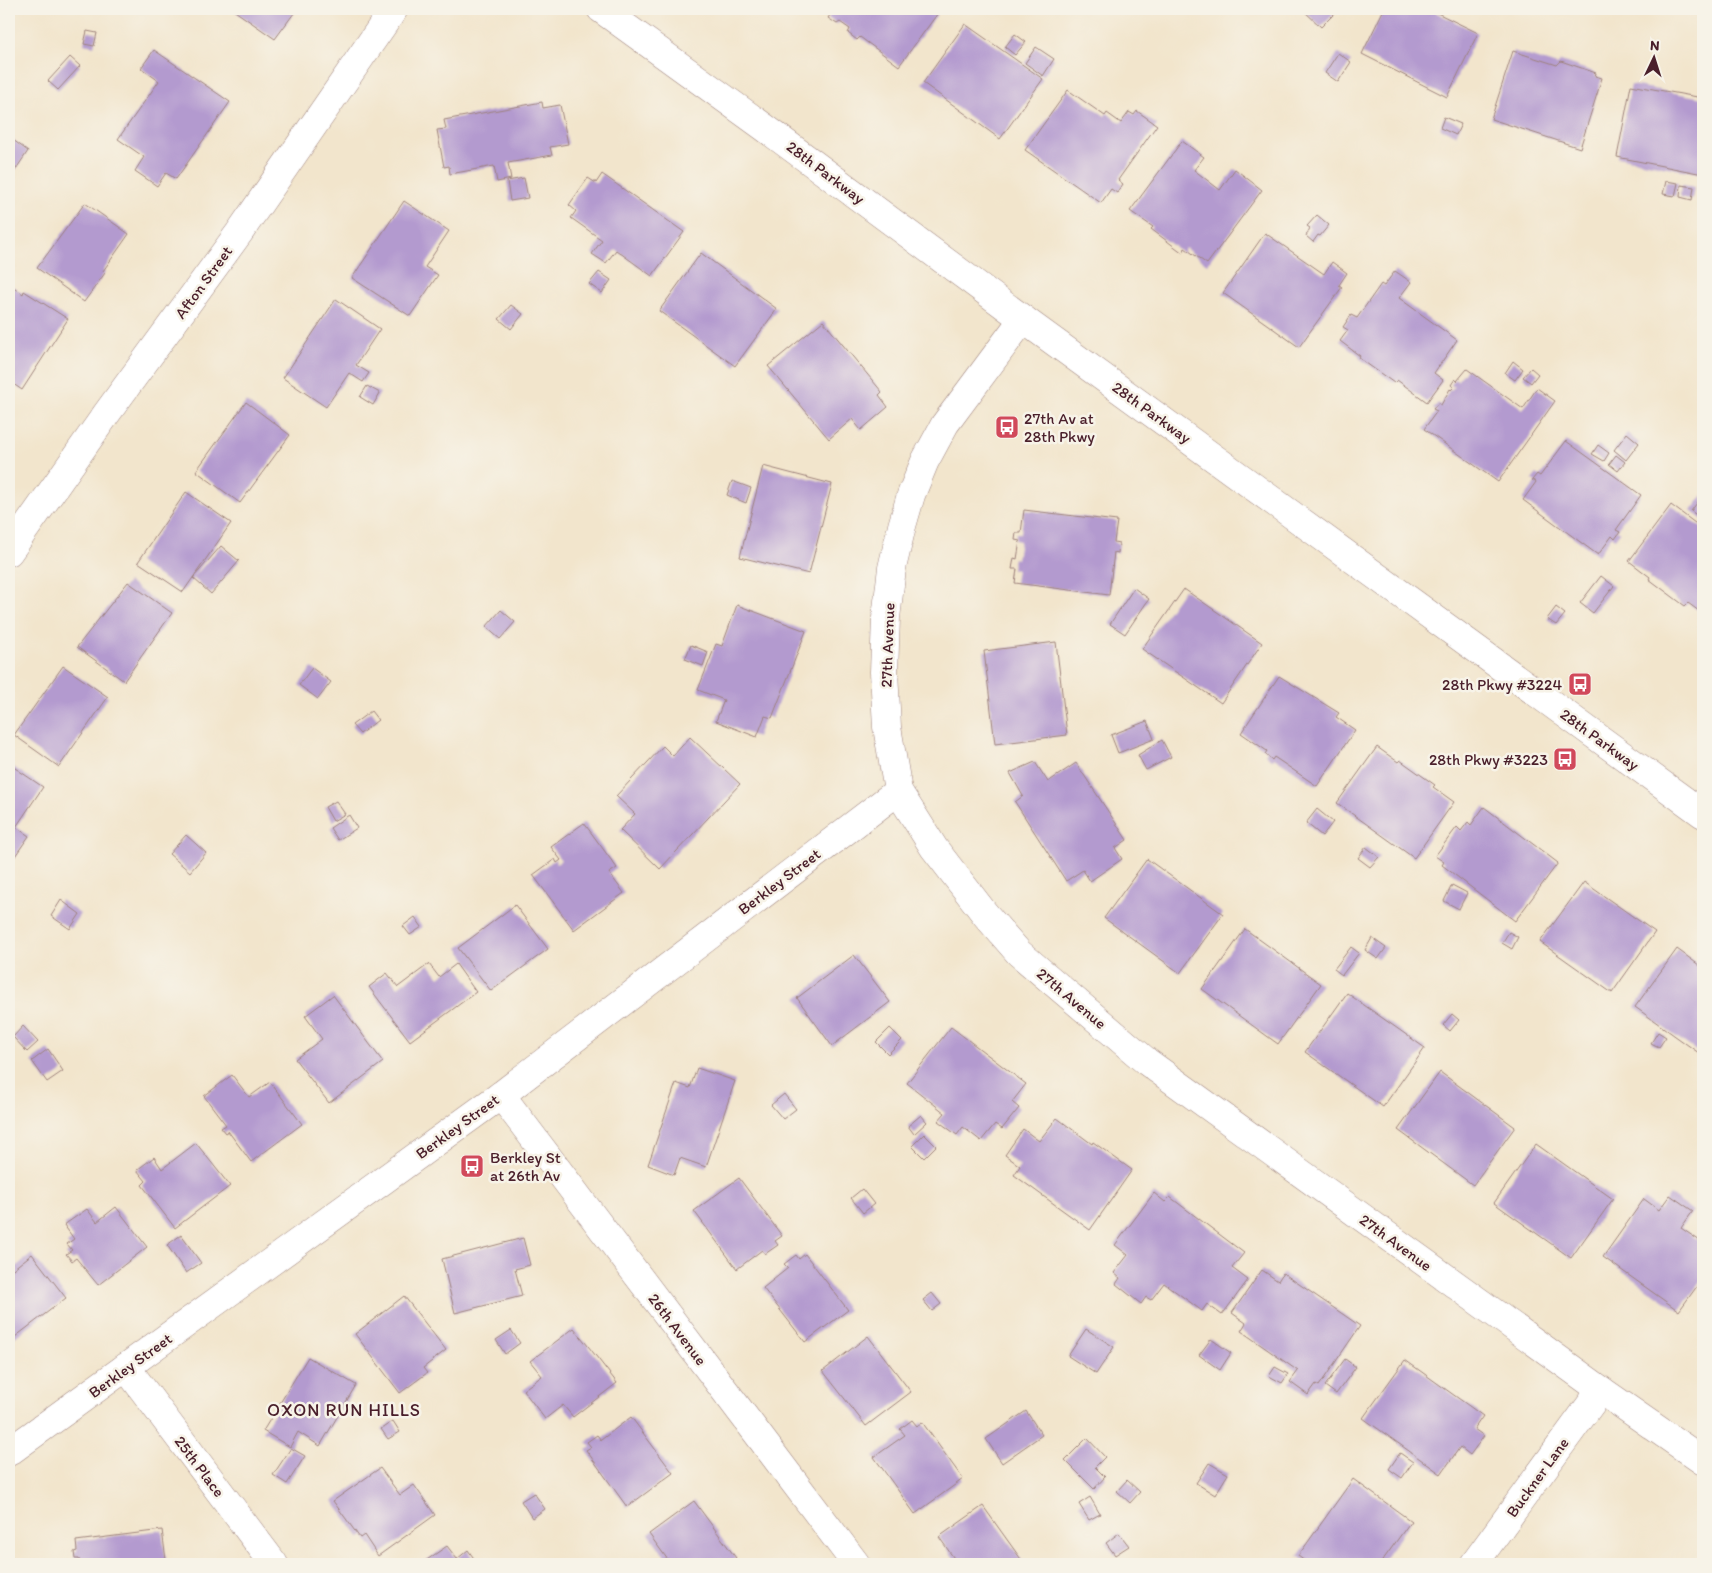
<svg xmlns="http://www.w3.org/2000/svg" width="1712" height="1573" viewBox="0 0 1712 1573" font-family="Itim,sans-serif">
<rect width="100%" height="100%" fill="#f7f3e8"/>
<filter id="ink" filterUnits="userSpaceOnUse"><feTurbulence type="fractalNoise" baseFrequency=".02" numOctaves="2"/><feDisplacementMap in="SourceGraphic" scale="10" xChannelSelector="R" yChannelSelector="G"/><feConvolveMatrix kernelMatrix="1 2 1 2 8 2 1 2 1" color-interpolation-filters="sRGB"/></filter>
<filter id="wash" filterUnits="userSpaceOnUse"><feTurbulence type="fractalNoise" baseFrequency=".0096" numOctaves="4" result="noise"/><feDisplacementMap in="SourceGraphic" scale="20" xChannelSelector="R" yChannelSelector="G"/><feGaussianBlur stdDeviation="1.12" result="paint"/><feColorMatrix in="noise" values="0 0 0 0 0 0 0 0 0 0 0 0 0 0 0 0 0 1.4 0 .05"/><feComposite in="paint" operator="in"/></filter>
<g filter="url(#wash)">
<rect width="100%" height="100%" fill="#f2e5cc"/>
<g id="blocks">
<!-- building -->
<g fill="#b39acf">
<path d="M232 9H297L275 39Z"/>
<path d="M825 9H941L899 66 860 37 857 40 848 33 850 29 840 22 837 24 828 18 830 15 824 10Z"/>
<path d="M1302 9H1339L1321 27Z"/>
<path d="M1384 9H1429L1478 33 1447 97 1362 54Z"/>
<path d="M965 24 1043 79 1000 139 923 83Z"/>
<path d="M87 31 97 33 94 46 84 44Z"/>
<path d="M1015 34 1026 42 1015 55 1005 47Z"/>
<path d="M1036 47 1054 59 1043 76 1025 63Z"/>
<path d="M154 50 230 102 176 179 166 173 157 186 135 171 144 157 118 139 159 81 141 68Z"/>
<path d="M1513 51 1557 65 1561 61 1596 73 1595 76 1602 78 1580 148 1491 119Z"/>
<path d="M1338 53 1351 62 1338 82 1325 73Z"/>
<path d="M70 57 80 66 58 90 48 81Z"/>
<path d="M1631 85 1703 98V174L1617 157Z"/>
<path d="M1068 90 1105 116 1107 113 1121 123 1129 112 1134 115 1137 111 1157 125 1118 180 1123 184 1117 193 1111 189 1101 203 1025 150Z"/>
<path d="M542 102 543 108 560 105 568 144 550 147 552 155 508 163 511 179 497 182 494 166 450 174 449 166 444 167 437 130 446 129 444 120Z"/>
<path d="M1444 117 1461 124 1456 135 1440 128Z"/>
<path d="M9 137 28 151 12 175 9 172Z"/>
<path d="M1182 141 1204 157 1194 170 1220 190 1235 169 1262 190 1207 264 1185 248 1183 253 1151 229 1153 227 1130 211Z"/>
<path d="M602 174 684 232 652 276 616 250 606 263 592 254 602 240 571 218 576 211 569 205 588 178 596 183Z"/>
<path d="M524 178 528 198 510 201 507 181Z"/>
<path d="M1666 181 1678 183 1675 196 1663 194Z"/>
<path d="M1681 185 1694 187 1692 200 1680 197Z"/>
<path d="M404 201 449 231 425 267 438 275 410 316 352 278Z"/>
<path d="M85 203 129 234 103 271 105 273 84 302 37 268Z"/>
<path d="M1317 215 1329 225 1320 236 1318 235 1313 242 1306 236 1310 228 1307 226Z"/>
<path d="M1265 233 1324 274 1332 262 1347 273 1339 285 1342 287 1299 347 1223 293Z"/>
<path d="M701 253 777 309 735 366 659 311Z"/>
<path d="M1395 271 1411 282 1399 298 1457 340 1434 373 1443 380 1427 402 1397 380 1394 383 1359 358 1360 356 1340 341 1348 330 1343 327 1351 315 1357 318 1381 284 1384 286Z"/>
<path d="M599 272 611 280 602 293 589 284Z"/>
<path d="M11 285 23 294 24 291 68 319 22 390 9 381V289Z"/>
<path d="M336 299 380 329 356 365 369 373 363 382 349 373 326 407 283 378Z"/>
<path d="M511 305 523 314 511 329 499 319Z"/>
<path d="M823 321 882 392 879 395 888 407 861 430 852 419 829 439 768 366Z"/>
<path d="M1513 361 1523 369 1515 380 1505 373Z"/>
<path d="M1531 368 1538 374 1531 383 1523 377Z"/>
<path d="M1467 369 1523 409 1537 388 1555 401 1498 482 1424 429 1437 411 1433 409 1438 403 1441 405 1450 389 1451 390 1454 387 1451 385 1455 379 1457 381Z"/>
<path d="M367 386 380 393 373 405 360 397Z"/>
<path d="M246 402 290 435 240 503 196 471Z"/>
<path d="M1627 433 1639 443 1626 460 1614 450Z"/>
<path d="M1566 441 1641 495 1616 530 1620 532 1615 539 1612 536 1598 555 1523 500 1536 482 1532 480 1537 474 1540 476Z"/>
<path d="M1598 445 1609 453 1604 461 1592 454Z"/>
<path d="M1616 455 1625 462 1618 471 1609 464Z"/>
<path d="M763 466 832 484 809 574 740 557Z"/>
<path d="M732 481 751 488 746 503 727 495Z"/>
<path d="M186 492 231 523 183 592 138 562Z"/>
<path d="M1703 495V520L1691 511Z"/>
<path d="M1671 505 1703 529V614L1688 603 1685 606 1649 579 1650 577 1629 561Z"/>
<path d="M1024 510 1117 521 1114 542 1119 543 1118 553 1114 552 1109 595 1015 583 1017 569H1012L1014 558 1017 559 1020 541 1015 540 1016 533H1021Z"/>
<path d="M221 546 239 561 211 594 193 578Z"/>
<path d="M1601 576 1614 586 1593 613 1580 603Z"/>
<path d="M128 582 172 613 124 681 77 647Z"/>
<path d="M1134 588 1149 599 1125 634 1110 624Z"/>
<path d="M1184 589 1262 643 1221 703 1142 649Z"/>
<path d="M737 605 806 631 772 718 765 716 757 737 716 721 724 700 698 690 716 644 722 646Z"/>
<path d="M1556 607 1565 614 1556 625 1547 619Z"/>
<path d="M501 610 515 622 500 639 486 627Z"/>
<path d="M1056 642 1067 735 995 744 984 651Z"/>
<path d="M691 645 708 652 703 666 685 659Z"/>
<path d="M63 666 108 697 59 767 14 735Z"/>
<path d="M312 668 331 682 318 699 299 685Z"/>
<path d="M1279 676 1339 713 1336 717 1355 730 1317 786 1274 757 1272 760 1265 754 1267 751 1241 733Z"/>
<path d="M371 711 378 720 360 734 352 725Z"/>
<path d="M1147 721 1154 739 1118 753 1111 735Z"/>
<path d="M690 737 740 784 660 869 620 830 635 814 616 796 663 746 673 756Z"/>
<path d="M1162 740 1171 757 1146 770 1138 755Z"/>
<path d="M1377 747 1398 762 1400 760 1435 785 1433 787 1454 802 1414 858 1337 803Z"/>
<path d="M1035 762 1048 782 1076 763 1127 840 1115 848 1122 859 1090 881 1083 870 1066 881 1015 802 1023 796 1010 773Z"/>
<path d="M9 764 43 787 16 827 29 836 13 859 9 856Z"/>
<path d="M336 801 345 814 333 821 325 807Z"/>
<path d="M1484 807 1558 863 1515 921 1442 865 1444 862 1435 856 1457 827 1461 831 1468 822 1471 825Z"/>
<path d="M1317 809 1333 822 1322 836 1306 823Z"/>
<path d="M349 815 357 828 338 840 330 828Z"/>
<path d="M584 823 617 868 609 873 624 893 574 930 533 875 555 859 557 863 561 860 551 847Z"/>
<path d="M186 835 206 853 190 872 169 854Z"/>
<path d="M1366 847 1379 857 1370 867 1358 858Z"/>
<path d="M1147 859 1223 914 1180 973 1104 918Z"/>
<path d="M1584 882 1655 932 1612 993 1540 942Z"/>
<path d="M1452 885 1467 893 1459 909 1444 901Z"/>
<path d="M61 900 80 914 70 929 51 916Z"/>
<path d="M515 905 548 949 491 991 458 948Z"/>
<path d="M415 917 422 927 410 935 403 926Z"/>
<path d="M1245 929 1321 984 1278 1044 1202 989Z"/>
<path d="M1509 932 1518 937 1512 949 1502 943Z"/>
<path d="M1372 938 1386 948 1378 959 1365 950Z"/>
<path d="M1351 947 1359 953 1342 975 1334 969Z"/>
<path d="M1677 949 1703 968V1056L1635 1007Z"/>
<path d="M854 955 890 1002 832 1046 797 998Z"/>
<path d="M429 964 439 977 456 964 476 992 410 1041 369 987 387 973 398 987Z"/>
<path d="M1347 993 1425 1048 1383 1107 1305 1052Z"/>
<path d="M333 995 383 1062 329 1103 295 1059 322 1039 305 1016Z"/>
<path d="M1452 1014 1459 1020 1450 1031 1443 1025Z"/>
<path d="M23 1026 38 1042 27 1052 13 1037Z"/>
<path d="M951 1027 1026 1084 1012 1102 1019 1108 1002 1129 995 1124 981 1141 963 1127 957 1135 938 1121 945 1113 907 1083Z"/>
<path d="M890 1028 902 1040 888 1054 876 1042Z"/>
<path d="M1658 1032 1666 1037 1659 1047 1651 1043Z"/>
<path d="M48 1049 63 1071 47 1082 32 1061Z"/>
<path d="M697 1068 735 1081 706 1167 680 1158 674 1175 648 1165 676 1083 690 1088Z"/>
<path d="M1440 1072 1515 1127 1473 1185 1398 1130Z"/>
<path d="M232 1075 249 1097 270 1082 302 1124 251 1162 228 1131 225 1133 221 1128 226 1125 204 1096Z"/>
<path d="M784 1094 796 1109 783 1119 771 1105Z"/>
<path d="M921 1115 927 1122 914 1134 908 1126Z"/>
<path d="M1057 1118 1092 1144 1093 1142 1132 1170 1090 1230 1014 1175 1020 1166 1005 1155 1023 1129 1039 1141Z"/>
<path d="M924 1134 936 1146 924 1158 912 1146Z"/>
<path d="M196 1143 230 1186 175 1228 142 1185 146 1181 137 1170 154 1157 162 1169Z"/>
<path d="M1536 1144 1613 1199 1571 1258 1494 1203Z"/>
<path d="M739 1178 782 1236 775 1241 778 1245 765 1254 762 1250 737 1269 694 1211Z"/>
<path d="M862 1189 874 1204 863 1213 851 1198Z"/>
<path d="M1154 1193 1165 1202 1170 1197 1244 1253 1232 1268 1248 1280 1222 1315 1207 1304 1202 1311 1164 1283 1151 1300 1146 1297 1141 1304 1116 1284 1120 1278 1114 1273 1128 1255 1115 1245Z"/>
<path d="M1670 1195 1693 1211 1681 1228 1703 1243V1278L1679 1311 1603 1257 1644 1199 1659 1210Z"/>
<path d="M116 1207 147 1247 98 1285 76 1258 72 1261 66 1254 72 1250 67 1244 74 1239 64 1225 87 1209 97 1222Z"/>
<path d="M181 1235 201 1263 186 1273 167 1245Z"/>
<path d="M523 1238 530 1265 515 1269 522 1296 455 1313 442 1259Z"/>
<path d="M32 1254 66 1298 11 1340 9 1337V1272Z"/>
<path d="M805 1254 848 1310 805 1342 763 1288 788 1268 784 1264 796 1255 799 1259Z"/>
<path d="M1262 1270 1278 1281 1283 1273 1360 1326 1319 1386 1316 1384 1308 1395 1290 1382 1298 1371 1241 1331 1246 1323 1232 1313Z"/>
<path d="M932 1293 941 1304 932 1311 923 1300Z"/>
<path d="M404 1296 446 1350 423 1368 427 1373 400 1393 355 1334Z"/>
<path d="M574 1328 617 1383 573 1417 563 1405 545 1419 523 1390 542 1376 530 1361Z"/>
<path d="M1086 1329 1114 1347 1096 1374 1068 1356Z"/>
<path d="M511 1330 520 1343 505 1354 496 1340Z"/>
<path d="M868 1336 911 1392 866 1426 823 1371Z"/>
<path d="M1211 1339 1231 1353 1220 1370 1199 1355Z"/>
<path d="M308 1357 356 1385 320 1446 298 1432 290 1447 263 1431Z"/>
<path d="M1345 1359 1356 1367 1336 1394 1325 1386Z"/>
<path d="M1405 1360 1483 1416 1474 1429 1484 1436 1470 1455 1460 1447 1441 1474 1363 1418Z"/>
<path d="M1275 1367 1288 1374 1282 1383 1269 1376Z"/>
<path d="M1026 1411 1042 1435 1002 1463 986 1439Z"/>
<path d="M631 1417 673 1473 627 1507 586 1450 591 1447 587 1442 597 1435 601 1440Z"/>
<path d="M912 1420 917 1426 922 1422 963 1479 915 1514 874 1457 905 1435 900 1429Z"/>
<path d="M393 1421 400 1432 388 1439 381 1429Z"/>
<path d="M1087 1438 1105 1457 1095 1467 1105 1477 1094 1489 1065 1460Z"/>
<path d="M291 1448 305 1456 287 1484 273 1475Z"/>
<path d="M1400 1453 1413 1462 1402 1478 1389 1469Z"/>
<path d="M1209 1463 1228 1474 1215 1495 1196 1483Z"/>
<path d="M380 1468 400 1495 414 1485 435 1515 378 1556 364 1535 360 1538 333 1501Z"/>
<path d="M1353 1479 1411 1521 1380 1564H1309L1298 1556Z"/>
<path d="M1127 1480 1140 1492 1130 1503 1117 1491Z"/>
<path d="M534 1493 545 1509 532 1518 521 1501Z"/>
<path d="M1090 1497 1100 1514 1089 1520 1079 1504Z"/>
<path d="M694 1501 736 1558 727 1564H671L649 1534Z"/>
<path d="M983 1506 1023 1562 1019 1564H958L939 1537Z"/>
<path d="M162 1530 166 1560 151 1562V1564H80L79 1559H75L74 1552 77 1551 76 1541Z"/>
<path d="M1119 1533 1129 1546 1115 1555 1106 1543Z"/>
<path d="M447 1546 457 1559 468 1550 478 1564H421Z"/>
</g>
</g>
</g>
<g filter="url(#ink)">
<use href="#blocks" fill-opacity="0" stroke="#9e827c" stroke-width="1"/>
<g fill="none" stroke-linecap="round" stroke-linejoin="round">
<!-- minor casing -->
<g stroke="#9e827c" stroke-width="29">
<g id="minor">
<path d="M601 9 764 127 1023 319 1703 814"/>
<path d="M1023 319 945 424 925 461 911 495 902 526 892 568 886 618 884 672 887 727 898 791 934 848 985 914 1019 953 1146 1061 1601 1390 1703 1461"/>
<path d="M9 552 107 413 239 233 394 9"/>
<path d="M501 1095 856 1564"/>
<path d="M126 1367 274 1564"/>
<path d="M9 1452 501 1095 898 791"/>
<path d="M1474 1564 1601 1390"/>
</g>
</g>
<!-- minor -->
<use href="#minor" stroke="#fff" stroke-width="28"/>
</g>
</g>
<!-- icons -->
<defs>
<g id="bus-square" transform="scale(1.25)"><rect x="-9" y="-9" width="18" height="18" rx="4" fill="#d1495b" stroke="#f7f3e8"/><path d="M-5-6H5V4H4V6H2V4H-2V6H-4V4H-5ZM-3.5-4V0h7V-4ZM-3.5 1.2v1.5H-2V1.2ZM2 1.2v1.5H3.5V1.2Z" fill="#fff"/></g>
</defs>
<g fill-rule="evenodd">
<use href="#bus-square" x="1007" y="427"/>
<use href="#bus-square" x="1580" y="684"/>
<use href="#bus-square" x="1565" y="759"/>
<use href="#bus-square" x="472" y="1166"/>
</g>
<g text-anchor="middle" stroke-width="5" stroke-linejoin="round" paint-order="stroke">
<!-- street labels -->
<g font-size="16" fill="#4a1f2b" stroke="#f7f3e8">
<text transform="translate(826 172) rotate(37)" y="6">28th Parkway</text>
<text transform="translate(203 282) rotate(-54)" y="6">Afton Street</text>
<text transform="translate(1152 412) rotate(36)" y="6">28th Parkway</text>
<text transform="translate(887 645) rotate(-88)" y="6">27th Avenue</text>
<text transform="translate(1600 739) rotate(36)" y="6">28th Parkway</text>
<text transform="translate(779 881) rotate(-37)" y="6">Berkley Street</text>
<text transform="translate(1072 998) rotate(40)" y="6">27th Avenue</text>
<text transform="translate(457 1126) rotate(-36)" y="6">Berkley Street</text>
<text transform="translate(1396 1242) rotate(36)" y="6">27th Avenue</text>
<text transform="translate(678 1329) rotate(53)" y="6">26th Avenue</text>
<text transform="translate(130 1365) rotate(-36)" y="6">Berkley Street</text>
<text transform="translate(200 1466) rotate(53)" y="6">25th Place</text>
<text transform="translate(1537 1477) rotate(-54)" y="6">Buckner Lane</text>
</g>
<!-- poi labels -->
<g font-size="16" fill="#4a1f2b" stroke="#f7f3e8" text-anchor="start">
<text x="1024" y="424">27th Av at<tspan x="1024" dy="18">28th Pkwy</tspan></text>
<text x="1562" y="690" text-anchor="end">28th Pkwy #3224</text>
<text x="1548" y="765" text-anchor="end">28th Pkwy #3223</text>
<text x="490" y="1163">Berkley St<tspan x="490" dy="18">at 26th Av</tspan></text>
</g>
<!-- neighbourhood labels -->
<g font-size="18" letter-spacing="1" fill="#4a1f2b" stroke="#f7f3e8">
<text x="344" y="1416">OXON RUN HILLS</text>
</g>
</g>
<!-- margin -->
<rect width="1712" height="1573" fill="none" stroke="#f7f3e8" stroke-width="30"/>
<!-- north arrow -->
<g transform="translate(1654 58) rotate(4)" stroke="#f7f3e8" stroke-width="4" paint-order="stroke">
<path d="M0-4L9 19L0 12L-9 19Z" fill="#4a1f2b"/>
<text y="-8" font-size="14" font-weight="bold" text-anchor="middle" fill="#4a1f2b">N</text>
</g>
</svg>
